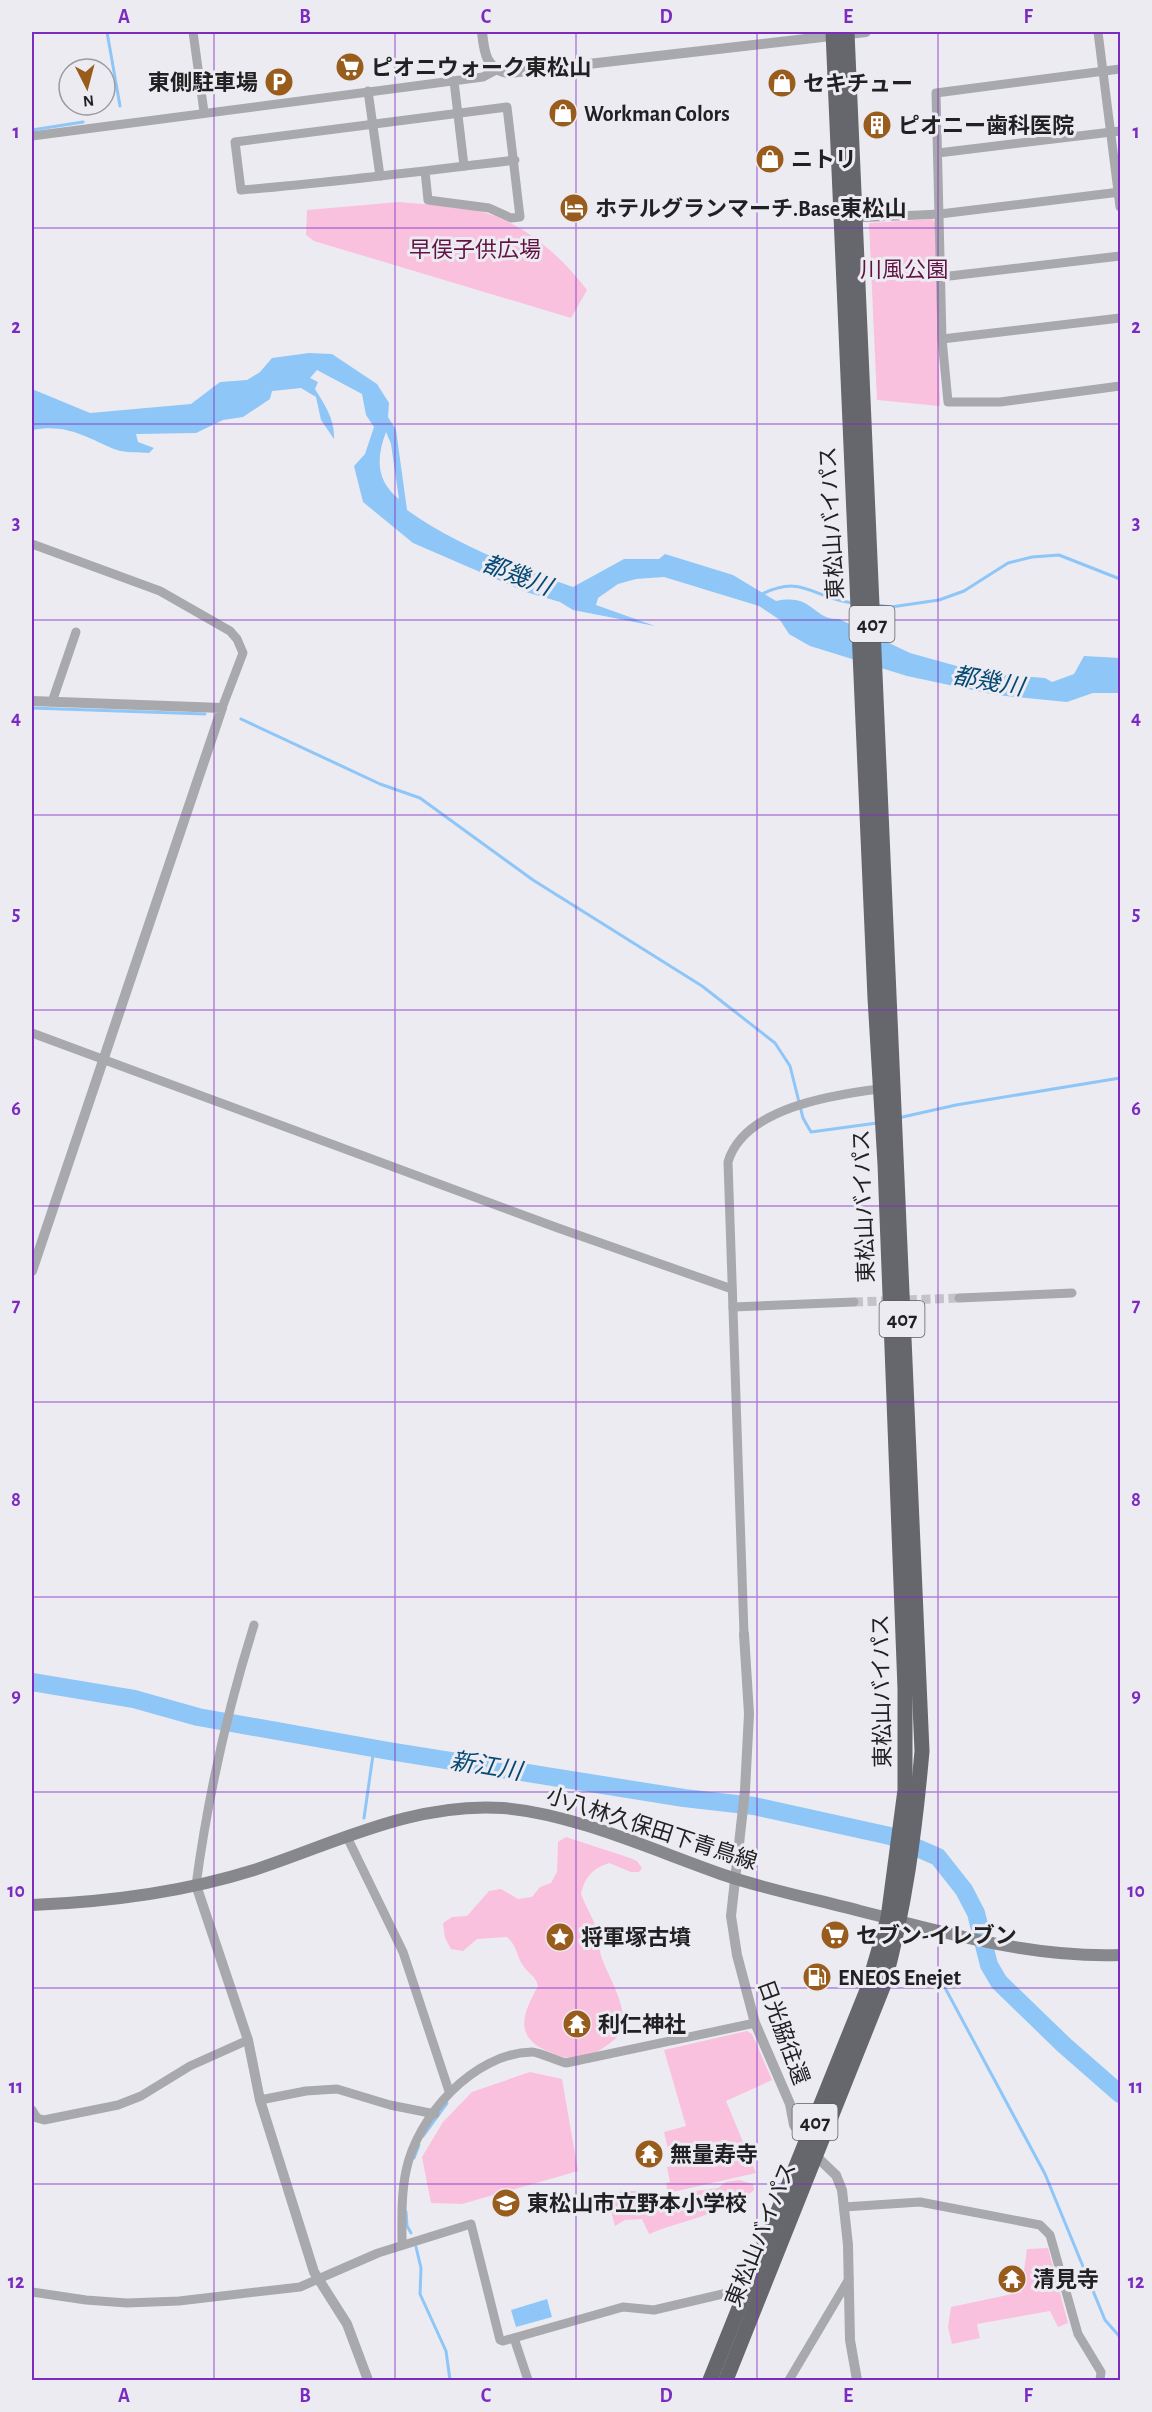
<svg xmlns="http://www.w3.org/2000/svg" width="1152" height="2412" viewBox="0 0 1152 2412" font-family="'Alegreya Sans','Noto Sans JP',sans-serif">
<rect width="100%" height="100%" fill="#edebf2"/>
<!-- green -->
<g fill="#f9c1dd">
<path d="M399 202C427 205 458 205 486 213 526 225 562 257 587 290L571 318 314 241 306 235 307 210Z"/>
<path d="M932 219 936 223 940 406 877 400 869 223Z"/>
<path d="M566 1837 630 1858 637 1861 642 1868 639 1872H631L609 1863C592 1869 585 1877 581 1894 586 1908 594 1919 598 1933 600 1941 599 1949 601 1956 610 1981 628 2005 622 2033 595 2057 577 2067 543 2049 513 2034 525 2010 538 1986 535 1975 530 1975 524 1967 516 1956 518 1947 507 1937L477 1939 463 1951 451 1949 445 1938 443 1923 452 1917 467 1916 489 1891 501 1889 518 1899 532 1897 540 1887 551 1883 557 1872 558 1842Z"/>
<path d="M747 2031 752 2034 772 2080 726 2101 756 2173 668 2193 666 2183 670 2182 667 2167 672 2166 664 2132 686 2126 664 2050Z"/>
<path d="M530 2072 562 2079 578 2171 462 2204 431 2203 422 2157 443 2122 472 2092Z"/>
<path d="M739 2180 753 2184 754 2190C725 2214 683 2220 649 2234L642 2219 625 2220 615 2226 610 2207 621 2191H644L655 2197 688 2196 695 2191 718 2188 726 2182Z"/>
<path d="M1048 2248 1068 2323 1058 2327 1050 2311 977 2324 980 2338 952 2344 948 2327 951 2307 1021 2292 1027 2249Z"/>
</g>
<!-- water -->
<g fill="#8ec6f7" fill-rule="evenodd">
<path d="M309 353 332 354 377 384 389 403 388 417 396 430 407 510C457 546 516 567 573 587L624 559H659L665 554 733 575 776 601C814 593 812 620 839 619L910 653 982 673 1045 678 1052 682 1074 674 1084 656 1120 658V693H1093L1067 702 996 695 907 676 810 646 789 634 780 620 759 606 664 577 636 579 618 584 598 598 596 605 655 626 573 610 560 602 526 592 413 543 363 502 354 466 365 454 374 427 366 415 362 394 317 370 310 378 318 382 315 389C325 405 335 420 334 439L321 420 316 397 301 388 272 391 270 399 243 417 223 420 196 433 136 434 138 442 154 448 149 453C139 452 126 453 117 450 85 437 67 423 32 430V389L90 413 191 404 220 382 247 380 260 372 272 358ZM386 432 391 444 399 499C376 481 376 458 386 432Z"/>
<path d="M547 2299 552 2317 516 2327 511 2310Z"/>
</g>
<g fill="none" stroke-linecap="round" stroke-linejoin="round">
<!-- stream -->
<g stroke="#8ec6f7" stroke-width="3">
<path d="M107 32 120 106"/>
<path d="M32 130 83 122"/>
<path d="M760 595C804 573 811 598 853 603"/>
<path d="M877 605 891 607 939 600 964 591 1008 563 1032 557 1059 555 1120 579"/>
<path d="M32 708 205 714"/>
<path d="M241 719 380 784 420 798 533 880 702 986 775 1043 790 1066 803 1118 811 1132 877 1123"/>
<path d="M898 1118 956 1105 1120 1078"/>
<path d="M364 1818 374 1748"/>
<path d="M943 1984 1045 2174 1105 2320 1120 2337"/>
<path d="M1118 2091 1120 2088"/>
<path d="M423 2136 447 2103"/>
<path d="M414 2158 419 2145"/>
<path d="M406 2212 407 2226 411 2233"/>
<path d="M416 2247 421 2268 420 2294 446 2351 450 2380"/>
</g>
<!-- river -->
<path stroke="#8ec6f7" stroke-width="18" d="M32 1682 134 1699 198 1717 389 1751 684 1798 754 1806 890 1836 938 1857 964 1890 976 1913 989 1965 999 1982 1064 2045 1120 2094"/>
<!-- minor-tunnel -->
<path stroke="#c4c3c9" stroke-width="9" stroke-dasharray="9 4.5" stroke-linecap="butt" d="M854 1302 959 1298"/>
<!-- minor -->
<g stroke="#a8a9ac" stroke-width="9">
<path d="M193 32 204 112"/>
<path d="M1098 32 1120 207"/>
<path d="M1120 69 936 93 942 339 948 402H1000L1120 386"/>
<path d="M454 81 464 166"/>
<path d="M368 91 380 176"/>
<path d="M32 136 483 77 496 70"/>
<path d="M938 153 1120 131"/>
<path d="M425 171 428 200 489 208 511 218 520 217 507 107 235 142 241 190C332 183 424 171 515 160"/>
<path d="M855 218 940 214 1120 192"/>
<path d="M941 277 1120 256"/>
<path d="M942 339 1120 318"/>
<path d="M32 544 160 591 230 631 237 639 243 653 222 708"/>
<path d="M52 702 76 632"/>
<path d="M32 1033 558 1228 732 1289"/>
<path d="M959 1298 1072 1293"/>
<path d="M733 1307 854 1302"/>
<path d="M744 1634 728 1162C744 1108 832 1095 879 1089"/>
<path d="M347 1837 403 1952 449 2091"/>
<path d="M196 1885C208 1796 227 1711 254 1625"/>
<path d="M260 2100 306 2091 337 2089 390 2105 435 2114"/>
<path d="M32 2110 37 2118 44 2120 118 2105 141 2096 190 2066 248 2040"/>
<path d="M844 2207 920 2202 1040 2225 1050 2235 1078 2334 1101 2372 1100 2380"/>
<path d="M402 2245C402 2220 401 2195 406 2171 417 2117 473 2053 532 2052 539 2052 557 2061 566 2063L755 2023"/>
<path d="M32 2292 86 2300 127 2303 179 2301 300 2287 378 2253 471 2224 500 2340 503 2341 623 2307 654 2310 727 2293 746 2292"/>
<path d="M514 2338 528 2380"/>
<path d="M789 2380 849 2279"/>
</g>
<!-- tertiary -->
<g stroke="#a8a9ac" stroke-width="10">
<path d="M482 32C484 52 486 71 510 73L866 32"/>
<path d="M32 701 222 708 32 1271"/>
<path d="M744 1634 749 1714 745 1790 731 1916 737 1955 755 2023 790 2104 794 2125 816 2156 836 2175 842 2190 848 2245 850 2340 857 2380"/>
<path d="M196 1885 248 2040 260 2100 314 2272 347 2324 368 2380"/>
</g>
<!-- secondary -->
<path stroke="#87888c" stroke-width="12" d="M32 1905C107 1902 181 1893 254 1870 336 1843 414 1802 503 1808 575 1814 655 1851 724 1875 768 1890 815 1899 860 1911 946 1933 1031 1958 1120 1955"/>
<!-- trunk -->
<g stroke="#65676c" stroke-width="15">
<path d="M710 2380 867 1990 888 1918 905 1790V1689L885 1164 875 998 833 32"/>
<path d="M726 2380 883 1987C905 1909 915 1831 922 1751L847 32"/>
</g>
</g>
<!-- grid -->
<path fill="none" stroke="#7b2cbf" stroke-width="1.5" stroke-opacity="0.55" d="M214 32V2380M395 32V2380M576 32V2380M757 32V2380M938 32V2380M32 228H1120M32 424H1120M32 620H1120M32 815H1120M32 1010H1120M32 1206H1120M32 1402H1120M32 1597H1120M32 1792H1120M32 1988H1120M32 2184H1120"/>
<!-- icons -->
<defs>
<g id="supermarket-disc" transform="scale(1.5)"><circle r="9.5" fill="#985c1d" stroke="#edebf2"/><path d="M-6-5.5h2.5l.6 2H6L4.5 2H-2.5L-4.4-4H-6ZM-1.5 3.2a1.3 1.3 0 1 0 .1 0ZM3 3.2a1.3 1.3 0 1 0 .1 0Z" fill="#fff"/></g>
<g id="parking-disc" transform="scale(1.5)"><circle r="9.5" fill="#985c1d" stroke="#edebf2"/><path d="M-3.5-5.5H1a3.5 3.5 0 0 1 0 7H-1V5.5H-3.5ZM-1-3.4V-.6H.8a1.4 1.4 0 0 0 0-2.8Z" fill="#fff"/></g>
<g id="shop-disc" transform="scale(1.5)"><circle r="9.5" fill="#985c1d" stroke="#edebf2"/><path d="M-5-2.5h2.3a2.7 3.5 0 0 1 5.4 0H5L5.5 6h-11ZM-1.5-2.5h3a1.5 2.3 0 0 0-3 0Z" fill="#fff"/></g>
<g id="building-disc" transform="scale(1.5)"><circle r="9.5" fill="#985c1d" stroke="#edebf2"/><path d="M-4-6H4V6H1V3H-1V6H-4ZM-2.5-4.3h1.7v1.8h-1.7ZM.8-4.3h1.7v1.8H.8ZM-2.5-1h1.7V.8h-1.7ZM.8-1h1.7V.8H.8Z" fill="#fff"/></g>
<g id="hotel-disc" transform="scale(1.5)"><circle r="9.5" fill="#985c1d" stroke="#edebf2"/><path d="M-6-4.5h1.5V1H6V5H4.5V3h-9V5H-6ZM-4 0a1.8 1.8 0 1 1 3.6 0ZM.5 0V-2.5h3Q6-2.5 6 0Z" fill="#fff"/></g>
<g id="sight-disc" transform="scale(1.5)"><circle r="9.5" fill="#985c1d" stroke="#edebf2"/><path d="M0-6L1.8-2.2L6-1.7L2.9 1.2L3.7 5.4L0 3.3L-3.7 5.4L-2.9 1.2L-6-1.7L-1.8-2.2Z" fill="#fff"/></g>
<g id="fuel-disc" transform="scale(1.5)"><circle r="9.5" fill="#985c1d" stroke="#edebf2"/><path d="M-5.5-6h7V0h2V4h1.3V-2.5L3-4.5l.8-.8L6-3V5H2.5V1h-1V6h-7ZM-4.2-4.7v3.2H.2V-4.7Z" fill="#fff"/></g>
<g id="temple-disc" transform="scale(1.5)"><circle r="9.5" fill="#985c1d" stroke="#edebf2"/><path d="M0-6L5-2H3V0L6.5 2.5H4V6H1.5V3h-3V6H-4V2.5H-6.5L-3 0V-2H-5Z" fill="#fff"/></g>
<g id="school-disc" transform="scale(1.5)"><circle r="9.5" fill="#985c1d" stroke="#edebf2"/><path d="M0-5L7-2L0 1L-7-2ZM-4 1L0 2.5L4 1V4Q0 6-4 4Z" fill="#fff"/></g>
</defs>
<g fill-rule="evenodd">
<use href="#supermarket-disc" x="350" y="67"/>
<use href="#parking-disc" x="279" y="82"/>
<use href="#shop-disc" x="782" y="83"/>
<use href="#shop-disc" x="563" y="113"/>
<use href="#building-disc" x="877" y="125"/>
<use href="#shop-disc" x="770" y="159"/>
<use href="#hotel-disc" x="574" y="208"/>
<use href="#supermarket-disc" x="835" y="1935"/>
<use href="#sight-disc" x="560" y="1937"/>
<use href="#fuel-disc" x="817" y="1977"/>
<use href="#temple-disc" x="577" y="2024"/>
<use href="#temple-disc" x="649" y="2154"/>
<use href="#school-disc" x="506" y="2203"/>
<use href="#temple-disc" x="1012" y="2279"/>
</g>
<g text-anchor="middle" stroke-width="6" stroke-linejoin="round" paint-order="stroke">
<!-- shield labels -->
<g fill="#edebf2" stroke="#5e5e61" stroke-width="1.5">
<rect x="849.5" y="606" width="45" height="36" rx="4.5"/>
<rect x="879.5" y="1301" width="45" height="36" rx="4.5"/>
<rect x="792.5" y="2104" width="45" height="36" rx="4.5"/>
</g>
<g font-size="21" font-weight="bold" fill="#212123">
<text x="872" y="631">407</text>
<text x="902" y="1326">407</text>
<text x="815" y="2129">407</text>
</g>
<!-- poi labels -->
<g font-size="22" font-weight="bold" fill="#212123" stroke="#edebf2" text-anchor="start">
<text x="371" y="75">ピオニウォーク東松山</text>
<text x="258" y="90" text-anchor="end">東側駐車場</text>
<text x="803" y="91">セキチュー</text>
<text x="584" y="121">Workman Colors</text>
<text x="898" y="133">ピオニー歯科医院</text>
<text x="791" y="167">ニトリ</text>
<text x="595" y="216">ホテルグランマーチ.Base東松山</text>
<text x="856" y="1943">セブン-イレブン</text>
<text x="581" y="1945">将軍塚古墳</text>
<text x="838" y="1985">ENEOS Enejet</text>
<text x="598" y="2032">利仁神社</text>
<text x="670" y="2162">無量寿寺</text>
<text x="527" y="2211">東松山市立野本小学校</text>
<text x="1033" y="2287">清見寺</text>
</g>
<!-- park labels -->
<g font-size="22" fill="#611444" stroke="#edebf2">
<text x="475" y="257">早俣子供広場</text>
<text x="904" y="277">川風公園</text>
</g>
<!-- street labels -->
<g font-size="22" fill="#212123" stroke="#edebf2">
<text transform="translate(831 523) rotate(-93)" y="8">東松山バイパス</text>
<text transform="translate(863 1206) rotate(-92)" y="8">東松山バイパス</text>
<text transform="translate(881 1691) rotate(-91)" y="8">東松山バイパス</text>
<text transform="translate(652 1828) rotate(18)" y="8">小八林久保田下青鳥線</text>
<text transform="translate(784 2032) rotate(70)" y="8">日光脇往還</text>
<text transform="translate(760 2234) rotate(-68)" y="8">東松山バイパス</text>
</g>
<!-- water labels -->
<g font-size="24" font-style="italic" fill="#054975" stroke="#edebf2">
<text transform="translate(517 575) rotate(21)" y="8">都幾川</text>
<text transform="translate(988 681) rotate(10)" y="8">都幾川</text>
<text transform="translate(486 1766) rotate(9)" y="8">新江川</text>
</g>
</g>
<!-- border -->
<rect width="1152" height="2412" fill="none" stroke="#edebf2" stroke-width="66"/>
<!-- north arrow -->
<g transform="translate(87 87) rotate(174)"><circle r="28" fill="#edebf2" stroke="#9b9a9f" stroke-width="1.5"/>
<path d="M0-4.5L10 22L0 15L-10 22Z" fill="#985c1d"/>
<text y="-9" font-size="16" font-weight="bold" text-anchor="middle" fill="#212123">N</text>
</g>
<rect x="33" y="33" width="1086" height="2346" fill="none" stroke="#7b2cbf" stroke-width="2"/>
<g font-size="20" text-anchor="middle" font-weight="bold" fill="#7b2cbf">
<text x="124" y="23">A</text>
<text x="305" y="23">B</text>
<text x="486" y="23">C</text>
<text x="666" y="23">D</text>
<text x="848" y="23">E</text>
<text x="1028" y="23">F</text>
<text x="16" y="138">1</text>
<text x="1136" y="138">1</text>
<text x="16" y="333">2</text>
<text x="1136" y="333">2</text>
<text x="16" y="529">3</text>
<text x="1136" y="529">3</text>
<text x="16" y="724">4</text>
<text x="1136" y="724">4</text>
<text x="16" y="920">5</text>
<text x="1136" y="920">5</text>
<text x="16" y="1115">6</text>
<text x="1136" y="1115">6</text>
<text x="16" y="1311">7</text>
<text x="1136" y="1311">7</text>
<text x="16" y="1506">8</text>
<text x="1136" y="1506">8</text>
<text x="16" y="1702">9</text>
<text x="1136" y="1702">9</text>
<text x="16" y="1897">10</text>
<text x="1136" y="1897">10</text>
<text x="16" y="2093">11</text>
<text x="1136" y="2093">11</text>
<text x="16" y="2288">12</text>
<text x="1136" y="2288">12</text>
<text x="124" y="2402">A</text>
<text x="305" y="2402">B</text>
<text x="486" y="2402">C</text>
<text x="666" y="2402">D</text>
<text x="848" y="2402">E</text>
<text x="1028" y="2402">F</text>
</g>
</svg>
